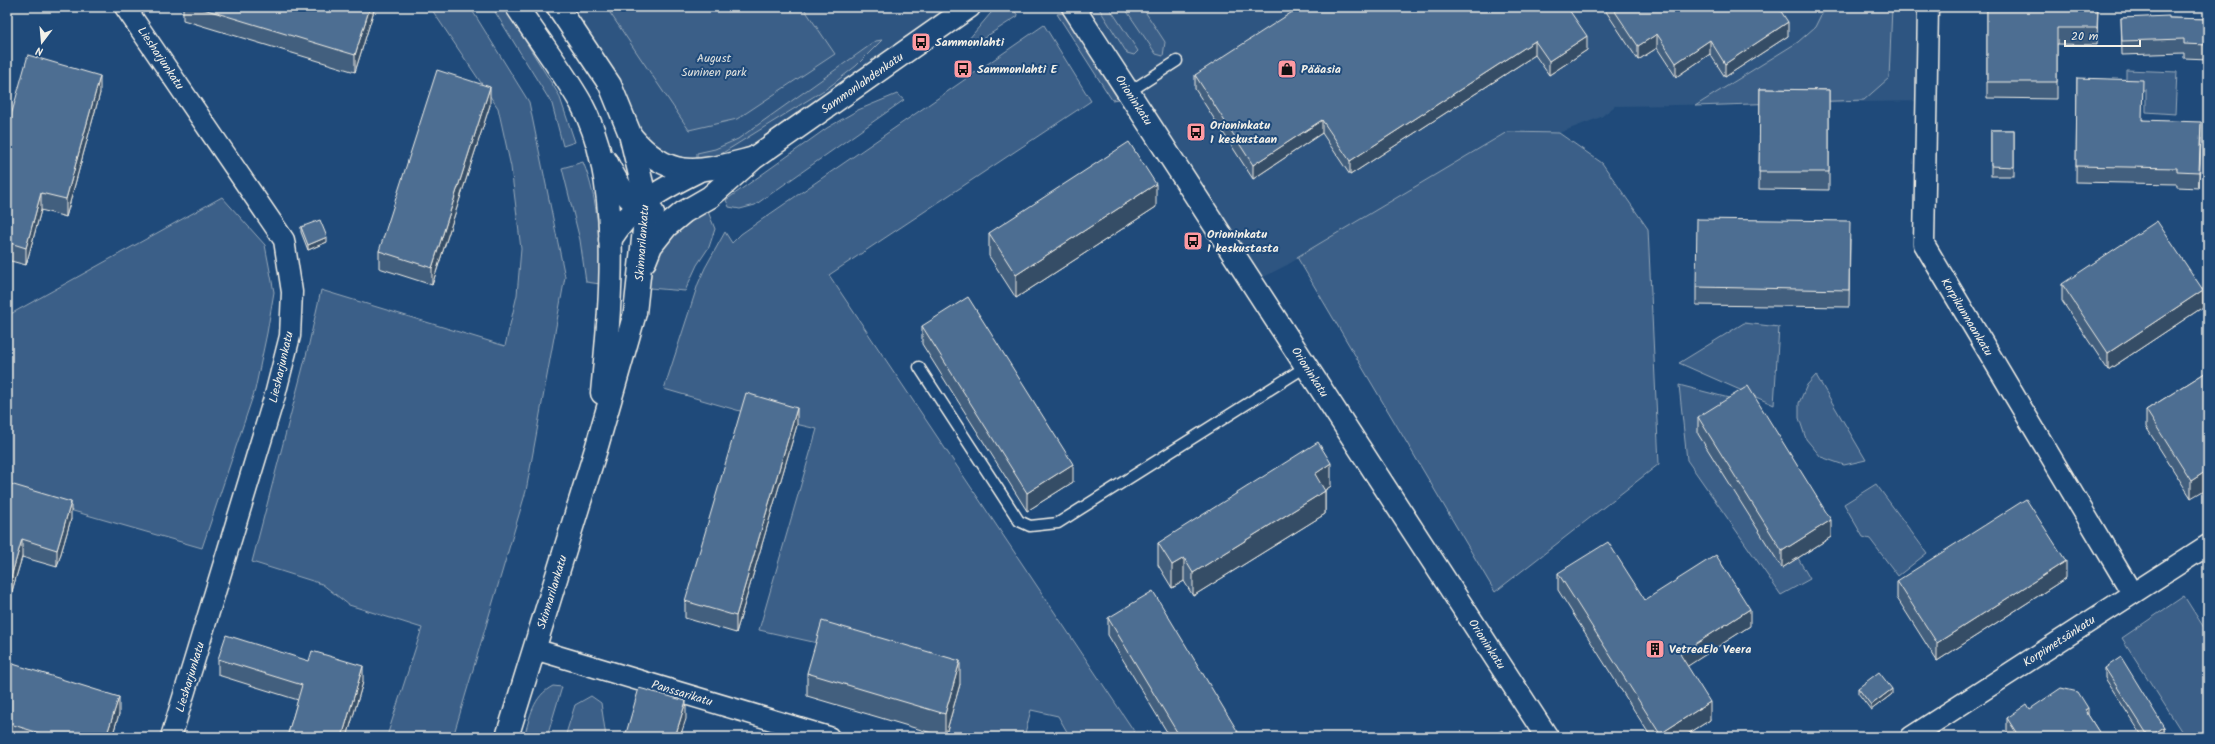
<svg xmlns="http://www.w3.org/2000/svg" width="2215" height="744" viewBox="0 0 2215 744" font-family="Kalam,sans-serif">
<rect width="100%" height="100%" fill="#1f4a7a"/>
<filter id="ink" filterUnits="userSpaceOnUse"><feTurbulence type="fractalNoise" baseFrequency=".025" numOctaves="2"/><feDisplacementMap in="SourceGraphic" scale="8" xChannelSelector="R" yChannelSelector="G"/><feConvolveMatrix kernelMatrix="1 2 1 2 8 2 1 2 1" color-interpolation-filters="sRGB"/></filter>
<g filter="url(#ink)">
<!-- built -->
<g fill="#2d5581">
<path d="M558 7H969L754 158 662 164Z"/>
<path d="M1073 7H1928L1927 101 1615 106 1601 117 1559 133 1507 132 1287 265 1252 283Z"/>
</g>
<!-- green -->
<g fill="#3a5f88" stroke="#97a8b8">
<path d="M430 7H470L529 102 565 277 526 491 453 737H389L387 736 422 628 349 605 322 584 252 562 308 348 321 290 505 346 517 295 521 249 511 167 498 108Z"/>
<path d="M492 7H504L559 95 575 142 563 146 552 104Z"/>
<path d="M606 7H803L835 54 737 119 689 130Z"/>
<path d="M996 7H1012L1018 16 970 47 968 40Z"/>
<path d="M1098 7H1109L1138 51 1134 55 1127 53Z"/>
<path d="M1124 7H1142L1165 42 1163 56 1156 54Z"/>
<path d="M1825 7H1892L1889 78 1864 100 1695 106 1798 42 1815 27Z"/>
<path d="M1064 13 1118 99 1112 100 1057 14Z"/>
<path d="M1044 25 1091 101 829 275 1138 737H1070L1058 716 1031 710 1024 737H944L960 684 822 644 759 630 817 429 740 411 664 389 698 284 705 268 725 232 732 243 741 234Z"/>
<path d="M882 40 856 66 829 87 721 154 697 161V153L715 149 738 139 876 41Z"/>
<path d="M2126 70 2177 72 2175 114 2146 112V90L2126 89Z"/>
<path d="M897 94 904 100 755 205 740 209 729 207 726 200 827 128 858 110Z"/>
<path d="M1507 132 1559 133 1602 163 1648 229 1659 464 1495 592 1297 257Z"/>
<path d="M583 162C599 201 600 242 600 284L586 282 580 240 562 168Z"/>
<path d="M222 197 265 245 274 292 267 333 255 390 202 548 7 492V316Z"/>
<path d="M707 209 715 229 709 247 697 265 685 291 649 288C651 276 652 263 658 252 665 239 695 219 707 209Z"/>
<path d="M1744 323 1779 327 1774 405 1679 363Z"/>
<path d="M1816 375 1866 460 1844 465 1821 457 1806 439 1799 418V403L1807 385Z"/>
<path d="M1679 385 1748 403 1798 558 1810 579 1781 595 1687 460Z"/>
<path d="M1876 484 1927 553 1898 576 1870 539 1863 537 1844 504Z"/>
<path d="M2184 596 2208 634V737H2185L2122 638Z"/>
<path d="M553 686 562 687 547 737H524C530 717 533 696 553 686Z"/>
<path d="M591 696 601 703 606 737H565L575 705Z"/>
</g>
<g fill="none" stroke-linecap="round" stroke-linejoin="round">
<!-- lane casing -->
<g stroke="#f4f1e8" stroke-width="13">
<g id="lane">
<path d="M1129 92 1177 61"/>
<path d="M919 367 1019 521 1030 526 1058 523 1307 366"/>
</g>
</g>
<!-- street casing -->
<g stroke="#f4f1e8" stroke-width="23">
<g id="street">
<path d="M125 7 284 240 292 292 290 336 275 395 171 737"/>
<path d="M1928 7 1924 244 2132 593"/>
<path d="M534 649 829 737"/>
<path d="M1911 737 2208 545"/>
</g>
</g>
<!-- secondary casing -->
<g stroke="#f4f1e8" stroke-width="25">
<g id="secondary">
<path d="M517 7C538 39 562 70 581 103 624 182 610 307 602 393"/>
<path d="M1073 7 1547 737"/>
<path d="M631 136C670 182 699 172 751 159"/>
<path d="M606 161C616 181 630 208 653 213"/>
<path d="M610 240C632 205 660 190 696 172"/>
<path d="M645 261 651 246 667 226 684 212 710 197 754 158 969 7"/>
<path d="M507 737 597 446 635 313 646 211V200L630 134 610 85 558 7"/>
</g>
</g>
<!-- lane -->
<use href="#lane" stroke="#1f4a7a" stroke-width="10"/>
<!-- street -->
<use href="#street" stroke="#1f4a7a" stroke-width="20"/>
<!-- secondary -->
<use href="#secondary" stroke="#1f4a7a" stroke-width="22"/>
</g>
<!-- wall -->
<g fill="#425f7e" stroke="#f4f1e8">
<path d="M183 7H375L355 72 183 20Z"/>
<path d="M1567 7 1587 50 1549 75 1535 55 1350 175 1322 133 1253 179 1195 89V75Z"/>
<path d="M1603 7H1778L1788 36 1725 77 1710 54 1676 77 1657 48 1638 60Z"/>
<path d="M1987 7H2098L2097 45 2057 44V99L1987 98Z"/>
<path d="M2121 18H2169L2208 19V59L2184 58V53L2122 55Z"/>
<path d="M2077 78 2143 120 2201 138 2199 188 2177 187V184L2076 182Z"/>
<path d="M1760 89 1829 90V190L1759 189Z"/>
<path d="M100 93 66 217 41 210 26 265 7 260V130Z"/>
<path d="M490 105 432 285 379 268V251Z"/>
<rect x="1991" y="130" width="23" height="46"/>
<path d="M1156 207 1016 298 989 256V233Z"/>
<path d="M301 227 327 242 308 250 301 232Z"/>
<path d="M1850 239 1849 307 1696 305V287Z"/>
<path d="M2062 284 2203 307 2108 370 2062 301Z"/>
<path d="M922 326 1073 482 1027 511 922 344Z"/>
<path d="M2208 371 2191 498 2146 427V410Z"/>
<path d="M1698 417 1831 537 1782 568 1698 434Z"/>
<path d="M797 425 736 633 685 618V601Z"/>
<path d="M7 483 71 519 57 567 22 557 7 608Z"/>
<path d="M1331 486 1325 490V514L1193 596 1184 581 1172 588 1158 565V543Z"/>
<path d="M1558 573 1645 600 1750 626 1687 666 1710 720 1683 737H1651L1558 590Z"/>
<path d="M2066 578 1937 661 1897 598V581Z"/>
<path d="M1108 618 1241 737H1170L1108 635Z"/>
<path d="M7 653 13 664 119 714 112 737H7Z"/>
<path d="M218 659 363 682 347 737H287L298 700 218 675Z"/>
<path d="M2105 668 2164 727V737H2143L2105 678Z"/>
<path d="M807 673 960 684 945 737 807 696Z"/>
<path d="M1858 688 1892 694 1871 710 1858 693Z"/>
<path d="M2030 709 2088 715 2102 737H2008L2007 735V718Z"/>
</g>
<!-- shaded-wall -->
<g fill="#364d66" stroke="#f4f1e8">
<path d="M370 7H375L355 72V55Z"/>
<path d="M1788 22V36L1725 77V64Z"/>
<path d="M1657 34V48L1638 60V46Z"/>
<path d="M1587 36V50L1549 75V61Z"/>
<path d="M1710 40V54L1676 77V63Z"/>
<path d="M1535 41V55L1350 175V161Z"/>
<path d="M100 76V93L66 217V199Z"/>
<path d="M490 87V105L432 285V268Z"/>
<path d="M1322 120V133L1253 179V165Z"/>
<path d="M2201 122V138L2199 188V172Z"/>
<path d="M1156 184V207L1016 298V275Z"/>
<path d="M41 193V210L26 265V248Z"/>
<path d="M327 237V242L308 250V245Z"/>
<path d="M2203 290V307L2108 370V353Z"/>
<path d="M797 408V425L736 633V616Z"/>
<path d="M1331 463V486L1315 497V474Z"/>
<path d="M1073 464V482L1027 511V493Z"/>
<path d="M2208 470V488L2191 498V481Z"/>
<path d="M1325 491V514L1193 596V573Z"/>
<path d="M71 502V519L57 567V550Z"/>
<path d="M1831 520V537L1782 568V551Z"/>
<path d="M22 539V557L7 608V591Z"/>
<path d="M1184 558V581L1172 588V565Z"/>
<path d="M2066 561V578L1937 661V643Z"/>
<path d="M1750 609V626L1680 671V654Z"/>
<path d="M960 661V684L945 737V714Z"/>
<path d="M363 666V682L347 737H342Z"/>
<path d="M1892 689V694L1871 710V705Z"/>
<path d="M119 697V714L112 737H106Z"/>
<path d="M686 701V719L680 737H675Z"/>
<path d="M1710 702V720L1683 737H1660V734Z"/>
<path d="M2088 708V725L2085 710Z"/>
<path d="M2164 727V737H2149Z"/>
</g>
<!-- building -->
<g fill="#4d6e92" stroke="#f4f1e8">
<path d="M197 7H370L355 55Z"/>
<path d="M1300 7H1567L1587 36 1549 61 1535 41 1350 161 1322 120 1253 165 1195 75Z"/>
<path d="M1612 7H1778L1788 22 1725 64 1710 40 1676 63 1657 34 1638 46Z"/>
<path d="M1987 7H2098L2097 28H2057V82H1987Z"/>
<path d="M2169 16V18L2208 19V45L2184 44V39L2122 41 2121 18Z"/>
<path d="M28 55 100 76 66 199 41 193 26 248 7 242V130Z"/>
<path d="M437 70 490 87 432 268 379 251Z"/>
<path d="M2077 78 2143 80 2142 120 2201 122 2199 172 2177 171V168L2076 166Z"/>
<path d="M1760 89 1829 90V172H1759Z"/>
<path d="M1991 130H2014V167L1991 166Z"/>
<path d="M1129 142 1156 184 1016 275 989 233Z"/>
<path d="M1697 219 1850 221 1849 290 1696 287Z"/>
<path d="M320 220 327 237 308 245 301 227Z"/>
<path d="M2157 221 2203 290 2108 353 2062 284Z"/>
<path d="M968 297 1073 464 1027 493 922 326Z"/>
<path d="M2208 371V470L2191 481 2146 410Z"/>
<path d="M1748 386 1831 520 1782 551 1698 417Z"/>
<path d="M746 393 797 408 736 616 685 601Z"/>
<path d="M1318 442 1331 463 1315 474 1325 491 1193 573 1184 558 1172 565 1158 543Z"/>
<path d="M7 483 71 502 57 550 22 539 7 591Z"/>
<path d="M2026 499 2066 561 1937 643 1897 581Z"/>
<path d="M1608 542 1645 600 1716 555 1750 609 1680 654 1710 702 1660 734 1558 573Z"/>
<path d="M1153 591 1241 737H1180L1108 618Z"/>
<path d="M822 621 960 661 945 714 807 673Z"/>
<path d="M226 635 309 661 312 651 363 666 342 737H287L302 685 218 659Z"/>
<path d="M7 653 13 664 119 697 106 737H52L7 723Z"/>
<path d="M2121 657 2164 727 2149 737 2105 668Z"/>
<path d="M1879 672 1892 689 1871 705 1858 688Z"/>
<path d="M639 688 686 701 675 737H625Z"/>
<path d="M2061 688 2078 692 2088 708 2085 710 2102 737H2019L2007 718 2027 704 2030 709Z"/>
<path d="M1502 730 1506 737H1491Z"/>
</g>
</g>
<!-- icons -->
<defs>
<g id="bus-square" transform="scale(1)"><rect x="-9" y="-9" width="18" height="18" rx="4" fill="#ff9aa2" stroke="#1f4a7a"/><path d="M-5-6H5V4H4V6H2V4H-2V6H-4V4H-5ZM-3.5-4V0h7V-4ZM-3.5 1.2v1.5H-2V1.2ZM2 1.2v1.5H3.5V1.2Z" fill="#111"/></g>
<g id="shop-square" transform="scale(1)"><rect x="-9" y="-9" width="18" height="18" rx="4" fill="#ff9aa2" stroke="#1f4a7a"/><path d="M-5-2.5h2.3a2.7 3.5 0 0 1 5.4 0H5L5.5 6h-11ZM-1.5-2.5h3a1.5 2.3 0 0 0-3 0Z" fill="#111"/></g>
<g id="building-square" transform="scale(1)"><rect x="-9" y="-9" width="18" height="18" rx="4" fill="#ff9aa2" stroke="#1f4a7a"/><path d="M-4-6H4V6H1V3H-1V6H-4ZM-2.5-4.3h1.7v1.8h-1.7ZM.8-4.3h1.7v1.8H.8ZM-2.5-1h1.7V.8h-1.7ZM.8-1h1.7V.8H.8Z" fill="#111"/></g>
</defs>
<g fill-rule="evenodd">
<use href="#bus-square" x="921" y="42"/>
<use href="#bus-square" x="963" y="69"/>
<use href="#shop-square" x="1287" y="69"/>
<use href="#bus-square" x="1196" y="132"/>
<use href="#bus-square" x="1193" y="241"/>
<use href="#building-square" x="1655" y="649"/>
</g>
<g text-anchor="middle" stroke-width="4" stroke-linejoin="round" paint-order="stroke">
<!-- poi labels -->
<g font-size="12" font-weight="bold" fill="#f4f1e8" stroke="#1f4a7a" text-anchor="start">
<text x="935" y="46">Sammonlahti</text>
<text x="977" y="73">Sammonlahti E</text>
<text x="1301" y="73">Pääasia</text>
<text x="1210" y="129">Orioninkatu<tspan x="1210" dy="14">1 keskustaan</tspan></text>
<text x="1207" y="238">Orioninkatu<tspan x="1207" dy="14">1 keskustasta</tspan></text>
<text x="1669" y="653">VetreaElo Veera</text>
</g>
<!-- street labels -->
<g font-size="12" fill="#f4f1e8" stroke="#1f4a7a">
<text transform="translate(161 58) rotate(56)" y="4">Liesharjunkatu</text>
<text transform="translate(862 83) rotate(-35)" y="4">Sammonlahdenkatu</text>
<text transform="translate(1134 100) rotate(57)" y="4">Orioninkatu</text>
<text transform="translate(642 243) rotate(-86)" y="4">Skinnarilankatu</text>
<text transform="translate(1967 317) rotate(59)" y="4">Korpikunnaankatu</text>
<text transform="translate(281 367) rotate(-77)" y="4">Liesharjunkatu</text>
<text transform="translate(1310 372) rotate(57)" y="4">Orioninkatu</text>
<text transform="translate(552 592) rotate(-73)" y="4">Skinnarilankatu</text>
<text transform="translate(2059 641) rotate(-33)" y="4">Korpimetsänkatu</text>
<text transform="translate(1487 644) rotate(57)" y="4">Orioninkatu</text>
<text transform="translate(190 677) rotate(-73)" y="4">Liesharjunkatu</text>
<text transform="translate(682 693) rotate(17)" y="4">Panssarikatu</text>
</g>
<!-- park labels -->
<g font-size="12" fill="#e1e2de" stroke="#1f4a7a">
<text x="714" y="62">August<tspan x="714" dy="14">Suninen park</tspan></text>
</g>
</g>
<!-- margin -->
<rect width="2215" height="744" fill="none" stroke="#1f4a7a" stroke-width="24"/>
<rect x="12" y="12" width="2191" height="720" fill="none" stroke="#f4f1e8" stroke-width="1.5" filter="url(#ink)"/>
<!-- north arrow -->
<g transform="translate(42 42) rotate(196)" stroke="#1f4a7a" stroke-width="3" paint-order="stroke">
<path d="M0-3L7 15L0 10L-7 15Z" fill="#f4f1e8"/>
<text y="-6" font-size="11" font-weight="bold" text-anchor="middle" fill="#f4f1e8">N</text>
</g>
<!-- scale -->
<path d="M2065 40v6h75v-6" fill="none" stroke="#f4f1e8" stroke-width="2"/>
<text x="2071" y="40" font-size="12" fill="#f4f1e8" stroke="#1f4a7a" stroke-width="3" paint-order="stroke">20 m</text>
</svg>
